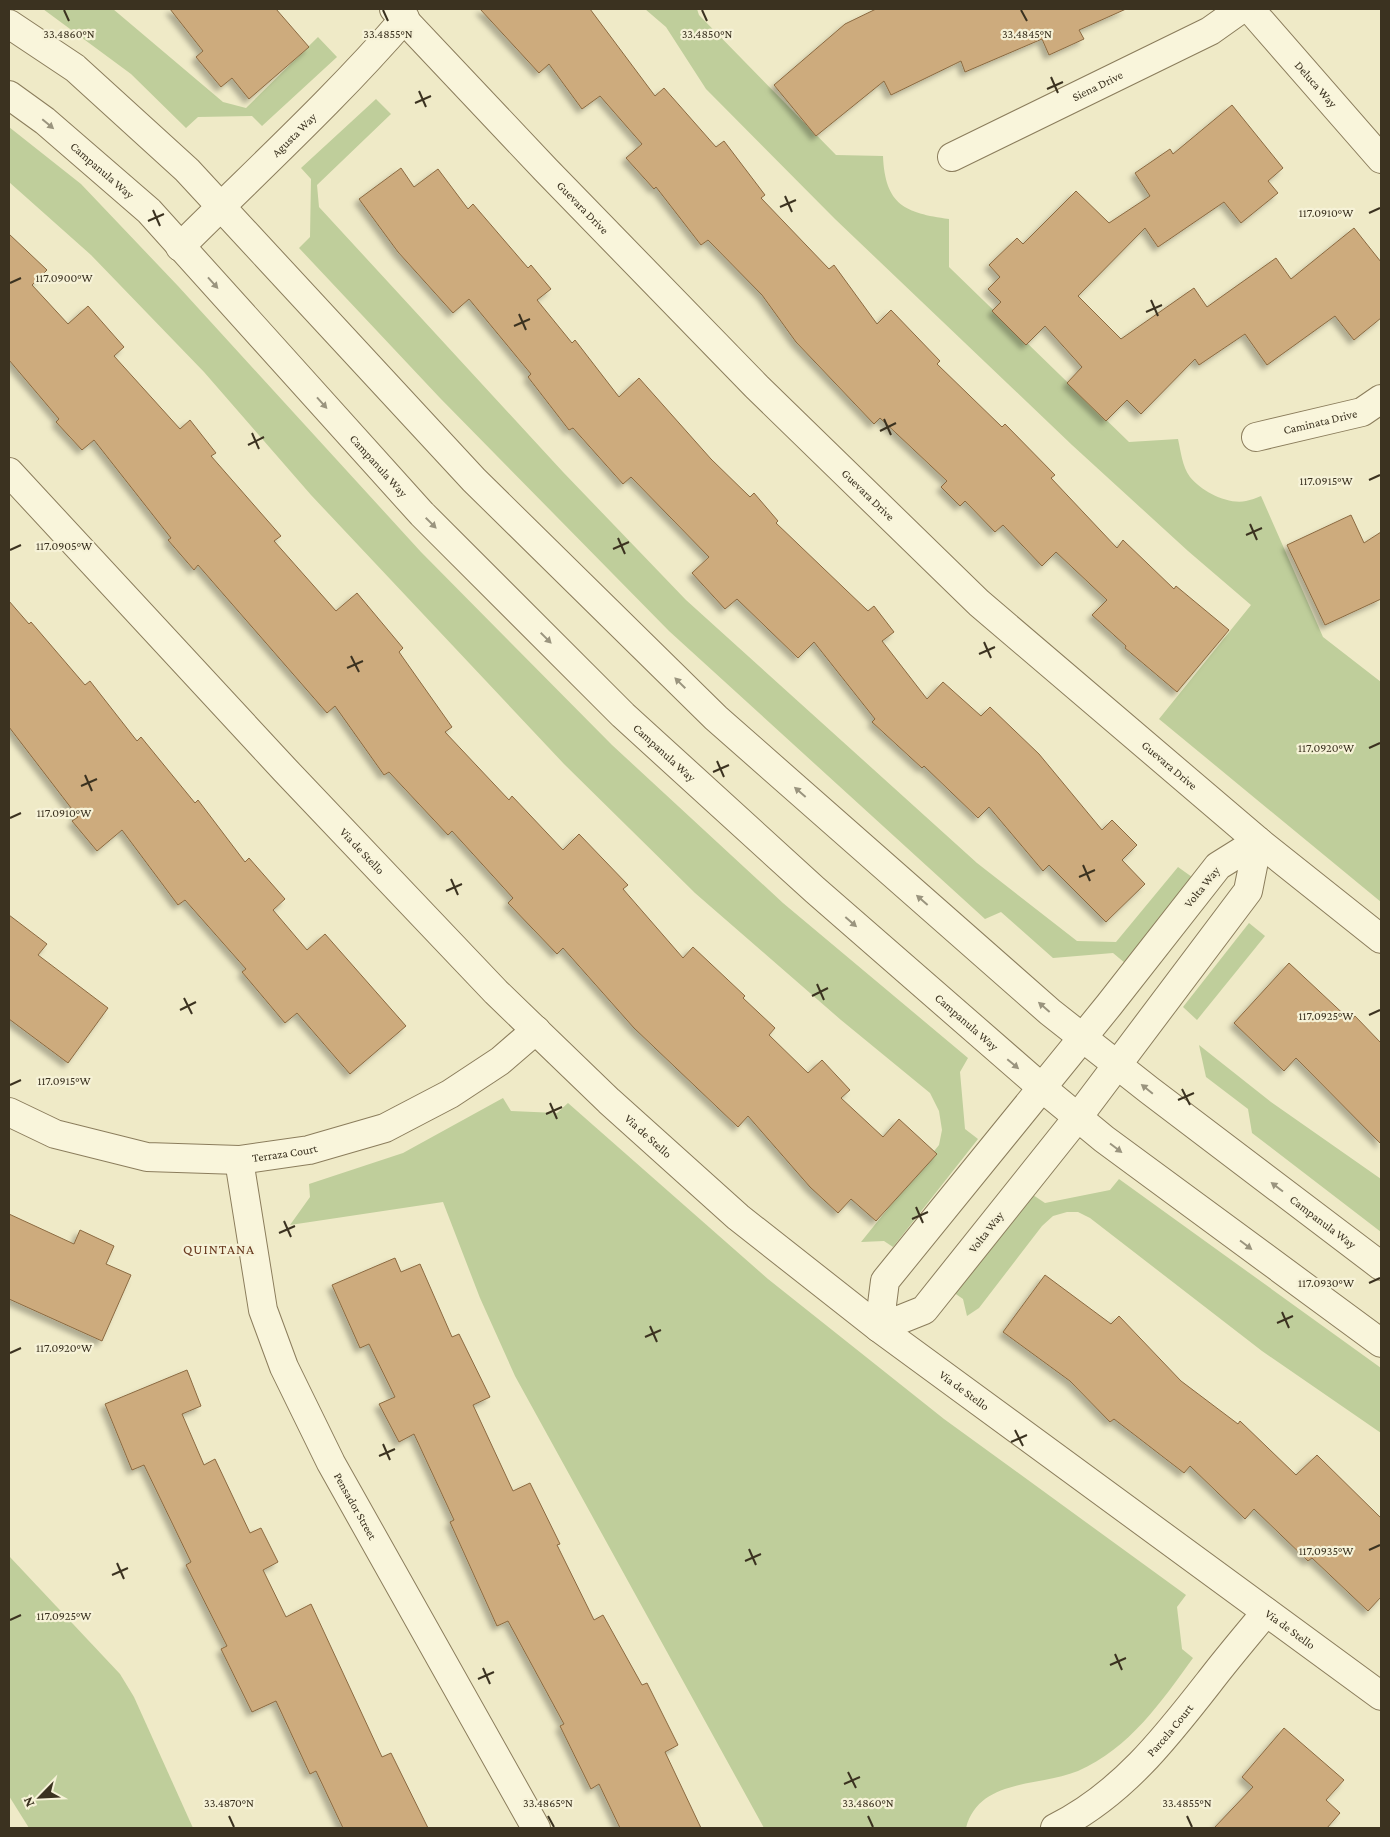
<svg xmlns="http://www.w3.org/2000/svg" width="1390" height="1837" viewBox="0 0 1390 1837" font-family="'Crimson Pro',serif">
<defs>
<filter id="shadow"><feDropShadow dx="-4.5" dy="4.5" stdDeviation="2.5" flood-color="#0004"/></filter>
</defs>
<rect width="100%" height="100%" fill="#efeac7"/>
<!-- green -->
<g fill="#bfce9b">
<path d="M43 9H113L223 102 246 108 318 37 337 57 262 126 252 116 198 117 186 128 131 74Z"/>
<path d="M645 9H697L699 15 836 155 883 156C885 205 905 213 949 219V267L1129 442 1178 439C1181 452 1182 466 1190 477 1201 491 1228 505 1246 501 1251 500 1256 498 1261 496L1323 637 1381 682V902L1159 719 1251 605 1188 551 1072 445 835 219 706 89 666 27Z"/>
<path d="M376 99 391 114 317 185 319 207 563 472 686 600 977 863 1077 941 1116 942 1178 867 1192 877 1125 963 1113 953 1053 958 1001 912 985 919 669 631 440 398 299 248 310 237 311 179 301 168Z"/>
<path d="M9 127 81 184 178 286 421 552 612 745 783 903 968 1058 960 1072 965 1129 978 1139 893 1247 884 1241 861 1242 939 1145 942 1130 939 1111 930 1093 841 1020 695 893 564 764 311 495 204 372 91 255 9 182Z"/>
<path d="M1249 923 1265 936 1197 1020 1183 1007Z"/>
<path d="M1199 1045 1271 1102 1381 1179V1232L1252 1133 1248 1109 1206 1077Z"/>
<path d="M503 1098 511 1111 557 1113 568 1103 768 1279 944 1419 1186 1595 1177 1607 1182 1649 1193 1658C1162 1701 1129 1749 1078 1771 1039 1787 979 1778 966 1828H764L515 1376 480 1298 443 1202 290 1225 310 1197 309 1184 403 1153Z"/>
<path d="M1119 1179 1381 1368V1433L1262 1351 1090 1218 1078 1212H1067L1053 1216 1042 1226 979 1308 967 1316 963 1299 953 1292 1033 1195 1045 1203 1110 1190Z"/>
<path d="M9 1556 120 1674 134 1697 193 1828H29L9 1796Z"/>
</g>
<!-- building -->
<g fill="#cdab7d" stroke="#8b6a41" filter="url(#shadow)">
<path d="M170 9H276L309 47 249 99 232 78 221 87 196 57 203 51Z"/>
<path d="M480 9H590L655 96 664 88 716 147 724 141 765 195 761 198 829 269 834 265 877 324 891 310 940 361 937 364 1002 427 1005 424 1055 475 1051 478 1117 548 1123 540 1174 589 1176 586 1229 630 1177 692 1125 648 1126 646 1092 615 1107 600 1056 552 1042 566 1003 525 995 532 965 501 960 506 941 487 947 481 880 418 874 424 796 342 762 295 708 240 701 245 656 187 654 189 626 158 642 144 600 96 582 109 549 64 539 73Z"/>
<path d="M876 9H1126L1079 30 1084 39 1049 55 1042 39 965 72 961 61 891 95 884 81 816 136 774 85 845 24Z"/>
<path d="M1232 105 1283 168 1268 181 1278 193 1241 223 1224 202 1158 247 1145 228 1078 296 1121 339 1194 288 1207 307 1276 258 1291 279 1354 228 1381 262V318L1354 340 1335 316 1267 365 1245 334 1199 365 1195 359 1141 414 1127 400 1106 421 1067 383 1082 367 1045 326 1026 345 992 311 1001 302 988 289 1000 277 989 265 1017 238 1023 244 1076 191 1109 223 1150 196 1135 173 1170 149 1173 154Z"/>
<path d="M401 168 414 187 438 169 468 209 473 204 528 268 531 265 551 289 537 300 572 343 575 340 619 397 639 378 711 459 750 497 754 493 778 521 776 523 868 611 874 606 894 632 882 641 927 699 943 682 981 716 990 707 1039 754 1102 830 1112 820 1137 845 1122 860 1145 884 1106 922 1049 865 1043 871 989 807 978 818 924 766 922 768 872 722 875 719 814 642 798 658 737 599 725 609 692 573 709 557 631 477 623 484 573 428 569 430 528 377 531 374 469 299 453 313 398 252 359 199Z"/>
<path d="M9 234 47 270 32 285 68 324 88 306 124 347 114 356 180 429 190 420 216 453 211 456 281 536 274 541 336 611 357 593 403 648 399 652 452 727 445 732 509 800 512 796 563 850 579 834 628 885 623 889 683 958 693 947 745 996 743 998 775 1028 769 1035 808 1073 822 1060 850 1090 841 1098 883 1137 899 1119 937 1154 876 1221 851 1199 838 1213 810 1187 748 1116 738 1127 634 1028 563 948 557 954 508 903 513 898 452 831 448 835 389 772 384 775 335 706 327 713 198 565 194 570 168 540 171 538 94 440 82 450 56 422 59 419 9 360Z"/>
<path d="M1351 515 1364 543 1381 532V599L1325 625 1287 545Z"/>
<path d="M9 601 29 624 31 622 85 685 90 681 137 741 141 737 195 803 198 800 245 862 249 858 285 899 273 910 307 950 325 934 406 1026 350 1074 297 1013 285 1023 242 972 246 969 185 900 178 905 122 830 97 851 72 821 78 817 9 727Z"/>
<path d="M9 915 47 944 38 955 108 1008 68 1063 9 1019Z"/>
<path d="M1289 963 1351 1021 1355 1016 1381 1043V1144L1296 1058 1284 1071 1234 1023Z"/>
<path d="M9 1214 74 1244 80 1230 114 1246 106 1264 131 1275 102 1341 9 1299Z"/>
<path d="M395 1258 401 1272 420 1264 452 1337 459 1334 490 1397 473 1405 513 1491 530 1483 560 1544 557 1545 594 1620 603 1615 642 1685 647 1683 678 1745 665 1752 701 1828H620L599 1784 591 1789 560 1726 564 1724 508 1621 497 1626 450 1522 454 1520 414 1434 399 1442 379 1404 395 1397 369 1344 360 1348 332 1285Z"/>
<path d="M1045 1275 1111 1324 1119 1316 1181 1381 1238 1424 1240 1421 1296 1475 1317 1455 1381 1518V1597L1368 1611 1312 1558 1308 1561 1254 1509 1245 1519 1190 1466 1184 1473 1114 1419 1110 1422 1070 1381 1003 1332Z"/>
<path d="M187 1370 201 1406 182 1414 204 1465 215 1459 250 1533 261 1528 278 1562 263 1570 286 1617 311 1604 382 1757 391 1753 428 1828H343L316 1771 310 1774 276 1701 252 1712 221 1649 227 1646 186 1565 191 1562 144 1465 132 1470 105 1404Z"/>
<path d="M1284 1728 1344 1780 1326 1800 1340 1813 1327 1828H1214L1253 1787 1242 1777Z"/>
</g>
<g fill="none" stroke-linecap="round" stroke-linejoin="round">
<!-- minor casing -->
<g stroke="#8b7d5c" stroke-width="30">
<g id="minor">
<path id="s1" d="M394 9 546 170 757 387 979 603 1258 841 1381 939"/>
<path id="s2" d="M1250 9 1381 159"/>
<path id="s3" d="M952 157 1210 31 1241 9"/>
<path id="s4" d="M180 247C256 171 335 99 405 18"/>
<path id="s5" d="M1256 437 1362 412 1381 399"/>
<path id="s6" d="M9 472 285 770 496 992 609 1101 738 1217 879 1328 1381 1696"/>
<path d="M1258 841 1248 891 1078 1117 924 1310 879 1328 885 1281 1109 1005 1218 866Z"/>
<path id="s7" d="M9 1112 55 1134 147 1157 239 1160 309 1150 385 1128 450 1094 500 1061 536 1030"/>
<path id="s8" d="M239 1160 263 1310 284 1367 331 1463 536 1828"/>
<path id="s9" d="M1055 1828C1123 1794 1167 1736 1213 1677 1230 1655 1248 1634 1266 1612"/>
</g>
</g>
<!-- tertiary casing -->
<g stroke="#8b7d5c" stroke-width="30">
<g id="tertiary">
<path id="s10" d="M9 24 75 68 187 170 474 480 716 718 1050 1012 1149 1090 1381 1266"/>
<path id="s11" d="M9 95 45 121 149 211 422 514 623 715 815 890 1041 1087 1104 1139 1381 1343"/>
</g>
</g>
<!-- minor -->
<use href="#minor" stroke="#f9f5db" stroke-width="28"/>
<!-- tertiary -->
<use href="#tertiary" stroke="#f9f5db" stroke-width="28"/>
</g>
<!-- one-way arrows -->
<defs><path id="oneway-solid" d="M-6-.8H1V-3.2L6.5 0L1 3.2V.8H-6Z" transform="scale(1.25)"/></defs>
<g fill="#9a947e">
<use href="#oneway-solid" transform="translate(48 124) rotate(40)"/>
<use href="#oneway-solid" transform="translate(213 283) rotate(48)"/>
<use href="#oneway-solid" transform="translate(322 403) rotate(48)"/>
<use href="#oneway-solid" transform="translate(431 523) rotate(45)"/>
<use href="#oneway-solid" transform="translate(546 638) rotate(45)"/>
<use href="#oneway-solid" transform="translate(680 683) rotate(-135)"/>
<use href="#oneway-solid" transform="translate(800 792) rotate(-139)"/>
<use href="#oneway-solid" transform="translate(922 900) rotate(-139)"/>
<use href="#oneway-solid" transform="translate(851 922) rotate(41)"/>
<use href="#oneway-solid" transform="translate(1044 1007) rotate(-139)"/>
<use href="#oneway-solid" transform="translate(1013 1064) rotate(40)"/>
<use href="#oneway-solid" transform="translate(1147 1089) rotate(-141)"/>
<use href="#oneway-solid" transform="translate(1116 1148) rotate(37)"/>
<use href="#oneway-solid" transform="translate(1277 1187) rotate(-143)"/>
<use href="#oneway-solid" transform="translate(1246 1245) rotate(37)"/>
</g>
<!-- ticks -->
<path fill="none" stroke="#3b3220" stroke-width="2" d="M64 10 69 21M383 10 388 21M702 10 707 21M1021 10 1027 21M1051 77 1058 93M1047 89 1063 82M419 91 426 107M415 103 431 96M785 196 792 212M780 207 796 200M153 210 160 226M1369 213 1380 208M148 221 164 214M10 283 21 278M1151 300 1158 316M1146 312 1162 305M519 314 526 330M514 326 530 319M884 419 891 435M880 431 896 423M252 433 259 449M248 445 264 437M1369 480 1380 475M1250 524 1257 540M1246 535 1262 528M618 538 625 554M613 549 629 542M10 550 21 545M984 642 991 658M979 654 995 647M351 656 359 672M347 668 363 661M1369 748 1380 743M717 761 724 777M713 772 729 765M85 775 92 791M81 786 97 779M10 818 21 813M1083 865 1090 881M1079 877 1095 870M451 879 458 895M446 891 462 884M817 984 824 1000M812 996 828 988M184 998 192 1014M180 1010 196 1002M1369 1015 1380 1010M10 1085 21 1080M1182 1089 1190 1105M1178 1100 1194 1093M550 1103 557 1119M546 1114 562 1107M916 1207 923 1223M912 1219 928 1212M284 1221 291 1237M279 1233 295 1226M1369 1283 1380 1278M1282 1312 1289 1328M1277 1323 1293 1316M650 1326 657 1342M645 1337 661 1330M10 1353 21 1348M1015 1430 1023 1446M1011 1442 1027 1435M383 1444 390 1460M379 1456 395 1449M749 1549 756 1565M1369 1550 1380 1545M745 1561 761 1554M117 1563 124 1579M112 1575 128 1568M10 1620 21 1615M1115 1654 1122 1670M1110 1665 1126 1658M483 1668 490 1684M478 1679 494 1672M848 1772 856 1788M844 1784 860 1777M229 1816 234 1827M548 1816 554 1827M868 1816 873 1827M1187 1816 1192 1827"/>
<g text-anchor="middle" stroke-width="4.5" stroke-linejoin="round" paint-order="stroke">
<!-- street labels -->
<g font-size="12" fill="#3b3220" stroke="#f6f2d7">
<text dy="4" stroke="none"><textPath href="#s2" startOffset="100">Deluca Way</textPath></text>
<text dy="4" stroke="none"><textPath href="#s3" startOffset="162">Siena Drive</textPath></text>
<text dy="4" stroke="none"><textPath href="#s4" startOffset="160">Agusta Way</textPath></text>
<text dy="4" stroke="none"><textPath href="#s11" startOffset="120">Campanula Way</textPath></text>
<text dy="4" stroke="none"><textPath href="#s1" startOffset="274">Guevara Drive</textPath></text>
<text dy="4" stroke="none"><textPath href="#s5" startOffset="66">Caminata Drive</textPath></text>
<text dy="4" stroke="none"><textPath href="#s11" startOffset="525">Campanula Way</textPath></text>
<text dy="4" stroke="none"><textPath href="#s1" startOffset="679">Guevara Drive</textPath></text>
<text dy="4" stroke="none"><textPath href="#s11" startOffset="930">Campanula Way</textPath></text>
<text dy="4" stroke="none"><textPath href="#s1" startOffset="1084">Guevara Drive</textPath></text>
<text dy="4" stroke="none"><textPath href="#s6" startOffset="518">Via de Stello</textPath></text>
<text transform="translate(1202 887) rotate(-51)" y="4">Volta Way</text>
<text dy="4" stroke="none"><textPath href="#s11" startOffset="1335">Campanula Way</textPath></text>
<text dy="4" stroke="none"><textPath href="#s6" startOffset="922">Via de Stello</textPath></text>
<text dy="4" stroke="none"><textPath href="#s7" startOffset="284">Terraza Court</textPath></text>
<text dy="4" stroke="none"><textPath href="#s10" startOffset="1782">Campanula Way</textPath></text>
<text transform="translate(986 1232) rotate(-52)" y="4">Volta Way</text>
<text dy="4" stroke="none"><textPath href="#s6" startOffset="1328">Via de Stello</textPath></text>
<text dy="4" stroke="none"><textPath href="#s8" startOffset="369">Pensador Street</textPath></text>
<text dy="4" stroke="none"><textPath href="#s6" startOffset="1732">Via de Stello</textPath></text>
<text dy="4" stroke="none"><textPath href="#s9" startOffset="152">Parcela Court</textPath></text>
</g>
<!-- neighbourhood labels -->
<g font-size="14" letter-spacing="1" fill="#693a1f" stroke="#f6f2d7">
<text x="219" y="1254">QUINTANA</text>
</g>
</g>
<g font-size="12" text-anchor="middle" fill="#3b3220" stroke="#f6f2d7" stroke-width="4.5" stroke-linejoin="round" paint-order="stroke">
<text x="69" y="38">33.4860°N</text>
<text x="388" y="38">33.4855°N</text>
<text x="707" y="38">33.4850°N</text>
<text x="1027" y="38">33.4845°N</text>
<text x="1326" y="217">117.0910°W</text>
<text x="64" y="282">117.0900°W</text>
<text x="1326" y="485">117.0915°W</text>
<text x="64" y="550">117.0905°W</text>
<text x="1326" y="752">117.0920°W</text>
<text x="64" y="817">117.0910°W</text>
<text x="1326" y="1020">117.0925°W</text>
<text x="64" y="1085">117.0915°W</text>
<text x="1326" y="1287">117.0930°W</text>
<text x="64" y="1352">117.0920°W</text>
<text x="1326" y="1555">117.0935°W</text>
<text x="64" y="1620">117.0925°W</text>
<text x="229" y="1807">33.4870°N</text>
<text x="548" y="1807">33.4865°N</text>
<text x="868" y="1807">33.4860°N</text>
<text x="1187" y="1807">33.4855°N</text>
</g>
<!-- border -->
<rect width="1390" height="1837" fill="none" stroke="#3b3220" stroke-width="20"/>
<!-- north arrow -->
<g transform="translate(40 1797) rotate(246)" stroke="#f6f2d7" stroke-width="4" paint-order="stroke">
<path d="M0-4L9 19L0 12L-9 19Z" fill="#3b3220"/>
<text y="-8" font-size="14" font-weight="bold" text-anchor="middle" fill="#3b3220">N</text>
</g>
</svg>
